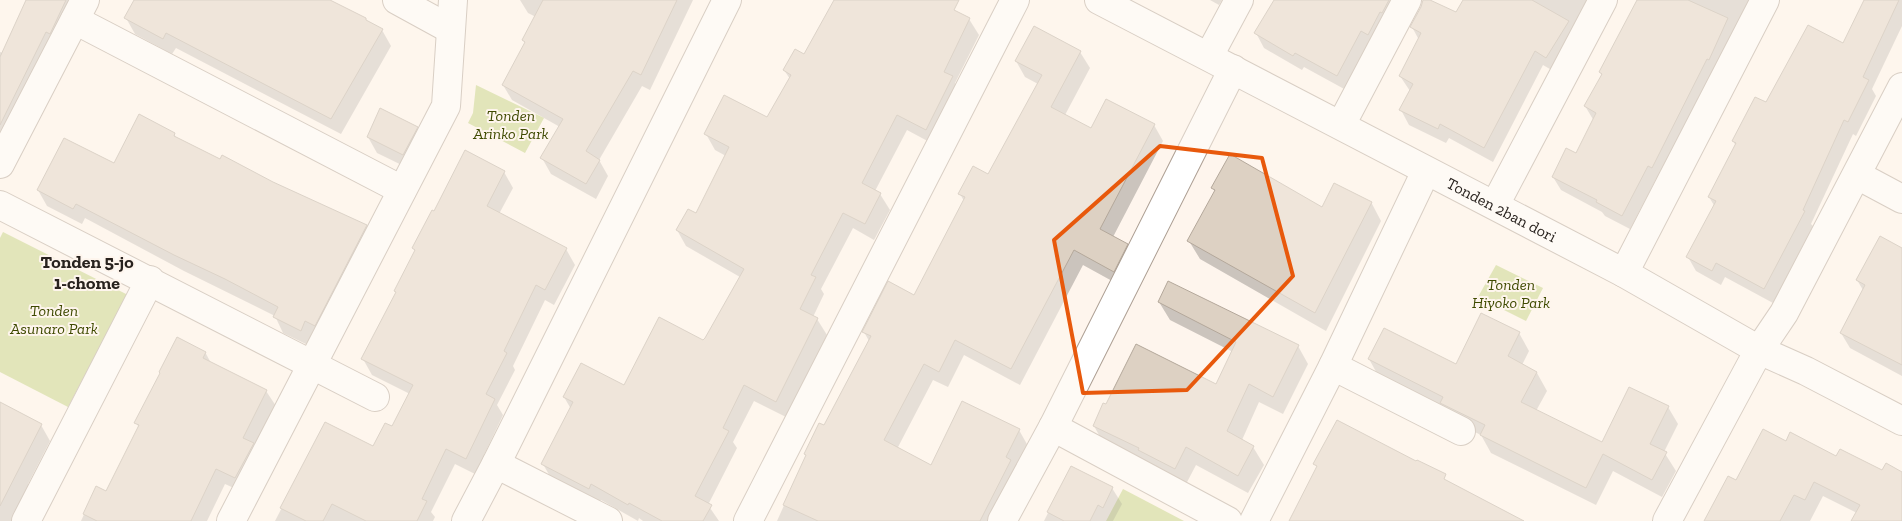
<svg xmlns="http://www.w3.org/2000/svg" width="1902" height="521" viewBox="0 0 1902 521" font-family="'Zilla Slab',serif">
<rect width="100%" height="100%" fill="#fef5ed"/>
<!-- green -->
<g fill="#c0d17c">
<path d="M476 85 544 118 525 153 468 123 473 113Z"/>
<path d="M3 232 128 295 68 407 0 372V238Z"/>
<path d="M1496 265 1543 288 1526 321 1478 297Z"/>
<path d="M1123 489 1184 521H1106Z"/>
</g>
<!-- shadow -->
<g fill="#0003">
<path d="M28 0H81L0 145V52L3 53Z"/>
<path d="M136 0H314L382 30 391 46 341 134 176 48 172 54 135 34 126 18Z"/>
<path d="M520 0H693L650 90 642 86 599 160 608 176 596 199 551 174 542 158 560 127 512 100 503 85 526 44 523 40 536 17 528 13Z"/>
<path d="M835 0H923L969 19 979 35 955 83 962 94 935 145 907 130 875 191 880 194 890 210 874 240 853 228 821 289 824 294 813 317 817 319 827 335 786 417 754 401 733 442 737 448 708 505 719 521H643L639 518 638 521 601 500 598 504 552 480 543 464 571 409 564 397 624 387 706 339 740 277 686 246 677 230 696 215 726 156 715 150 706 134 767 119 790 79 784 70 805 56Z"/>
<path d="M1210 0H1222L1219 5Z"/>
<path d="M1275 0H1406L1346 90 1304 67 1302 70 1264 48 1256 33Z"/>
<path d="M1423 0H1427L1457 14 1464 0H1598L1555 72 1543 65 1493 162 1449 138 1446 143 1409 125 1401 110 1410 91 1400 76 1419 40 1412 27 1422 7Z"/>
<path d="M1639 0H1753L1660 181 1656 179 1630 229 1605 216 1602 212 1561 190 1553 177 1576 154 1594 121 1585 106 1602 76 1600 72Z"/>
<path d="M1867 0H1902V26L1872 89 1876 96 1856 136 1853 134 1811 224 1813 226 1773 303 1725 277 1721 285 1696 271 1688 257 1715 207 1709 197 1736 146 1733 141 1767 104 1844 45Z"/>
<path d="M1034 27 1080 52 1090 68 1065 115 1092 130 1154 125 1163 141 1113 237 1127 245 1136 261 1123 287 1083 265 1020 385 964 355 948 387 933 380 897 449 931 467 1019 430 1028 446 997 521H777L820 425 825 427 869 341 864 332 914 297 964 201 960 194 988 175 1038 84 1025 77 1016 61Z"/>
<path d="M417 128 426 144 412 170 377 153 368 137Z"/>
<path d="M174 134 177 139 220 161 366 226 375 242 310 346 283 333 275 316 184 271 85 218 82 224 47 206 38 190 115 165Z"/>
<path d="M504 172 513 188 499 214 566 249 575 265 554 305 545 300 513 366 515 370 497 405 503 415 475 474 455 464 431 512 435 517 433 521H275L325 424 374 448 392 428 410 394 372 375 363 359 397 293 415 251 413 248 435 212Z"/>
<path d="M1213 188 1322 209 1371 202 1381 221 1326 331 1200 259 1189 241 1215 193Z"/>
<path d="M1902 250V376L1850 348 1841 333 1863 290 1857 280Z"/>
<path d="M1159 302 1298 346 1308 364 1283 414 1259 402 1242 440 1253 447 1264 465 1248 493 1196 465 1185 486 1104 444 1094 426 1216 386 1233 352 1170 320Z"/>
<path d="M1519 333 1529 351 1522 365 1537 373 1547 391 1536 411 1602 444 1668 407 1678 424 1664 452 1676 471 1662 497 1613 471 1596 505 1491 453 1481 435 1452 421 1379 377 1369 359 1457 366Z"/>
<path d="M205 352 211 363 266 391 276 406 245 493 225 484 207 521H81L96 488 106 492 139 428 136 422Z"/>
<path d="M0 404 41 425 50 441 28 484 34 494 19 521H0Z"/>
<path d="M1786 442 1837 458 1902 483V521H1853L1857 513 1823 496 1810 521H1711L1737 482Z"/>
<path d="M1071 467 1112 488 1122 504 1113 521H1044Z"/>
</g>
<!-- building -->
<g fill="#ddd1c3" stroke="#b4a89b">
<path d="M26 0H66L50 34 46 32 0 125V57Z"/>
<path d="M134 0H330L366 18V20L383 29 331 119 166 33 163 39 124 18Z"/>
<path d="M543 0H677L641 75 633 71 586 151 600 160 586 184 540 158 563 119 502 85 525 42 522 40Z"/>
<path d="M834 0H959L954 10 970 18 944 72 953 76 926 130 897 115 862 183 881 193 865 224 843 213 811 275 816 277 800 309 818 318 776 402 744 385 723 428 729 431 695 496 712 505 703 521H662L629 503 628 505 591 484 589 489 541 464 573 402 563 397 581 363 624 385 659 317 703 340 705 338 744 269 676 230 688 209 696 213 729 147 704 134 724 95 767 117 791 75 783 70 795 49 804 54Z"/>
<path d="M1274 0H1389L1382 13 1380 12 1368 35 1361 31 1337 76 1295 53 1293 56 1254 33Z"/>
<path d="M1423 0H1430L1456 12 1463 0H1532L1569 21 1546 58 1535 51 1484 148 1440 124 1438 129 1399 110 1413 84 1399 76 1421 33 1410 27 1421 7Z"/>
<path d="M1637 0H1688L1728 18 1709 60 1707 59 1652 168 1648 166 1622 216 1596 202 1597 200 1552 177 1566 148 1576 153 1596 113 1584 106 1602 74 1599 72Z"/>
<path d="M1864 0H1899L1863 77 1869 80 1848 122 1844 120 1803 210 1805 211 1764 289 1716 263 1712 271 1686 257 1716 201 1708 197 1736 143 1732 141 1755 97 1766 102 1808 25 1843 43Z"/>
<path d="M1034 26 1081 51 1051 107 1091 128 1106 99 1155 124 1100 229 1128 244 1114 272 1074 250 1011 369 955 340 939 372 924 364 884 440 931 465 962 401 1020 429 1006 457 1011 460 980 521H818L783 505 806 455 804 454 819 423 824 425 871 336 862 332 888 281 914 295 965 197 958 194 973 166 988 174 1042 75 1015 61Z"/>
<path d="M380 108 418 127 403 155 367 137Z"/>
<path d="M139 114 175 133 174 136 220 159 222 155 273 182 367 225 315 326 305 321 301 331 273 317 278 307 225 279 174 255 76 204 73 209 37 190 64 138 114 163Z"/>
<path d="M465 150 505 171 487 206 567 248 545 290 536 285 504 351 507 353 486 394 495 399 466 459 446 449 422 499 427 501 417 521H366L332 504 323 521H306L280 508 325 422 373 446 385 423 392 426 413 385 361 359 396 292 394 291 415 250 412 248 432 210 434 211Z"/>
<path d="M1230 154 1322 207 1334 183 1372 202 1315 313 1187 241 1215 190 1211 188Z"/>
<path d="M1880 236 1902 248V365L1840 333 1865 285 1856 280Z"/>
<path d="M1168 281 1299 345 1273 397 1249 384 1227 431 1254 446 1238 476 1186 447 1175 469 1138 450 1139 448 1093 426 1103 403 1106 404 1136 344 1216 384 1236 342 1158 302Z"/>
<path d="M1481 313 1520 332 1508 356 1537 372 1521 402 1602 442 1629 387 1669 406 1650 444 1667 452 1652 480 1603 454 1586 488 1480 435 1485 425 1440 403 1443 397 1368 359 1384 328 1456 364Z"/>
<path d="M177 337 206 352 203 358 267 390 243 438 254 443 235 478 216 469 191 521H97L83 514 96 486 106 491 139 425 134 423 160 373 159 372Z"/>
<path d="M0 402 42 424 0 506Z"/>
<path d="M1337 420 1416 461 1417 460 1446 474 1444 479 1524 521H1289L1317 466 1313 464Z"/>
<path d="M1763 429 1786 441 1790 432 1836 456 1840 449 1882 470 1886 463 1902 472V521H1851L1860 505 1814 482 1805 500 1794 495 1780 521H1704L1728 476 1736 480Z"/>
<path d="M1071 466 1113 487 1103 508 1098 505 1090 521H1064L1047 512Z"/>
</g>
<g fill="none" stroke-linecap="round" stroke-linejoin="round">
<!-- minor casing -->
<g stroke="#ad9f93" stroke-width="30">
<g id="minor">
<path d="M397 0 450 29"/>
<path id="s1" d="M1099 0 1624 273 1759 350 1806 371 1902 421"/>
<path d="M75 20 402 190"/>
<path d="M1209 56 1239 0"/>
<path d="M1341 125 1407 0"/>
<path d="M0 164 85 0"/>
<path d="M1857 175 1902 199"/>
<path d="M0 205 375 397"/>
<path d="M1495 205 1603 0"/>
<path d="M1624 273 1765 0"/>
<path d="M1333 366 1461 431"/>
<path d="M1053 427 1228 521"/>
<path d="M496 464 608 521"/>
<path d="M26 521 150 280"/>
<path d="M231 521 446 106 453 0"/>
<path d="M466 521 496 464 727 0"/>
<path d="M748 521 1015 0"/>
<path d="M1002 521 1053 427 1233 69"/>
<path d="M1254 521 1333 366 1426 171"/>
<path d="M1667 521 1759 350 1784 313 1902 87"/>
</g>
</g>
<!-- minor -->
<use href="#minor" stroke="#fff" stroke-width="28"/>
</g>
<!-- marked area -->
<path d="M0 0H1902V521H0ZM1160 146 1262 158 1293 276 1187 390 1083 393 1054 240Z" fill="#fef5ed" fill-opacity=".55" fill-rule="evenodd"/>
<path fill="none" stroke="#e8590c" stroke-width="4" stroke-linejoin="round" d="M1160 146 1262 158 1293 276 1187 390 1083 393 1054 240Z"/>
<g text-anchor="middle" stroke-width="4" stroke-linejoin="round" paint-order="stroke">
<!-- park labels -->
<g font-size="16" font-style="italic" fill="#3f4a00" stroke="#fef5ed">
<text x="511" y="121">Tonden<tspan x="511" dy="18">Arinko Park</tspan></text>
<text x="1511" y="290">Tonden<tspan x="1511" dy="18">Hiyoko Park</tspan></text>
<text x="54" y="316">Tonden<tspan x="54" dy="18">Asunaro Park</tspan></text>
</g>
<!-- street labels -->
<g font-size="16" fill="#28221e" stroke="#fef5ed">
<text dy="6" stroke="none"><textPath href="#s1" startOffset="454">Tonden 2ban dori</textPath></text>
</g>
<!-- neighbourhood labels -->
<g font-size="18" font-weight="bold" fill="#28221e" stroke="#fef5ed">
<text x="87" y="268">Tonden 5-jo<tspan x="87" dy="21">1-chome</tspan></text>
</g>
</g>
</svg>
